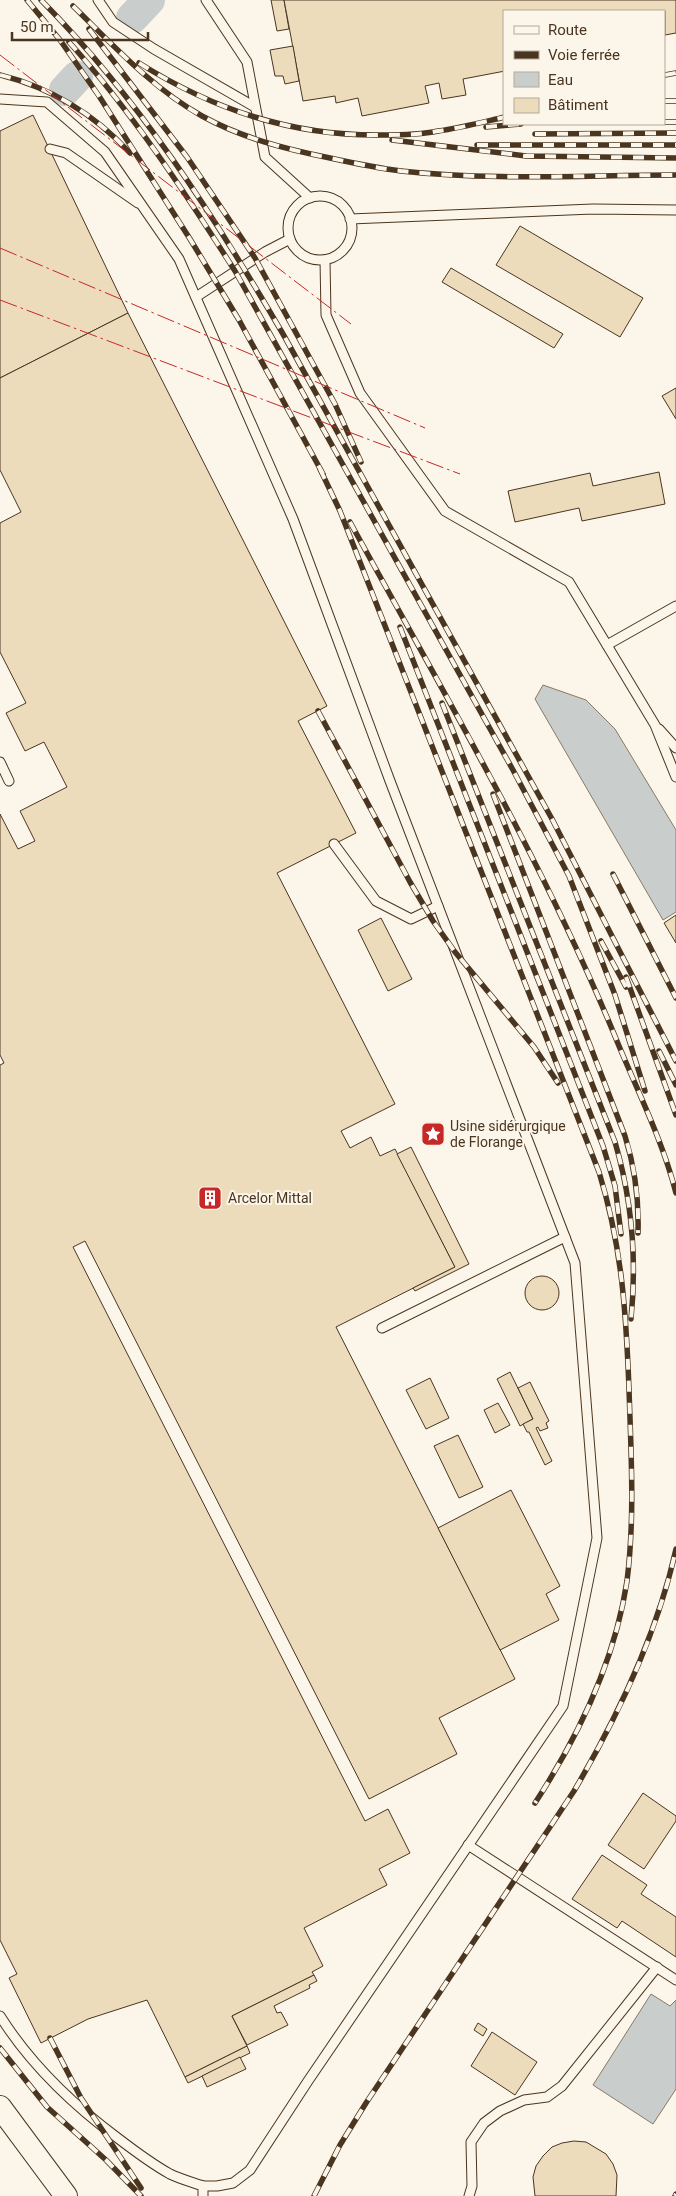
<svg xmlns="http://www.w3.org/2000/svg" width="676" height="2196" viewBox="0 0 676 2196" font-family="Roboto,sans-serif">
<rect width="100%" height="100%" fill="#fbf6e9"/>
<!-- water -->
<g fill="#c9cecd" stroke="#887966">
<path d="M543 685 586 700 615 729 676 830V912L663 920 535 699Z"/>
<path d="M651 1994 670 2006 676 2000V2089L653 2124 593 2085Z"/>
</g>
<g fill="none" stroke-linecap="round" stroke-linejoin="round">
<!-- river -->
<g stroke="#c9cecd" stroke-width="32">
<path d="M132 18 149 0"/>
<path d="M65 90 77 77"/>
</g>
</g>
<!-- building -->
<g fill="#ecdcbc" stroke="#4a3520">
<path d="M271 0H284L289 29 277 31Z"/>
<path d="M284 0H676V33L665 35V11H505V71L463 79 466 95 442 99 439 83 425 86 429 103 362 116 358 98 336 103 335 96 303 101Z"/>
<path d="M293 46 299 81 285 84 283 76H275L270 50Z"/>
<path d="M33 115 128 313 0 378V131Z"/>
<path d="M520 226 643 298 620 337 496 265Z"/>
<path d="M451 268 563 334 554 348 442 282Z"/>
<path d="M128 313 327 706 298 721 356 833 277 873 395 1104 341 1131 350 1148 371 1137 380 1156 395 1149 455 1267 336 1327 515 1679 439 1718 457 1754 369 1799 85 1241 73 1247 365 1821 388 1809 410 1853 379 1869 387 1885 304 1928 323 1966 312 1972 314 1975 232 2016 247 2046 185 2077 147 2000 88 2019 41 2043 9 1978 17 1974 0 1940V1065L4 1063 0 1055V814L18 849 35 841 20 811 67 787 44 742 25 751 6 713 26 703 0 652V523L21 512 0 470V378Z"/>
<path d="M676 388V419L662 396Z"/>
<path d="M659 472 665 504 582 521 579 508 515 522 508 491 590 473 593 486Z"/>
<path d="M676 915V943L664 923Z"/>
<path d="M381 918 412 979 388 991 358 930Z"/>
<path d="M411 1147 469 1264 415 1291 413 1288 455 1267 397 1154Z"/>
<circle cx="542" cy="1293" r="17"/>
<path d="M510 1372 533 1419 520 1426 497 1379Z"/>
<path d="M430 1378 449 1418 426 1429 406 1390Z"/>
<path d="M530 1382 549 1421 546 1423 548 1428 540 1431 538 1427 536 1428 552 1461 545 1465 529 1432H527L523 1424 533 1419 518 1388Z"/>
<path d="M498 1403 510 1425 495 1433 484 1410Z"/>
<path d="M458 1435 483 1487 459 1498 434 1446Z"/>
<path d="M511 1490 560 1586 546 1594 559 1620 500 1650 438 1528Z"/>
<path d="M643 1793 676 1816V1821L644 1869 608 1845Z"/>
<path d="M602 1855 647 1885 641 1894 676 1917V1957L622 1921 617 1928 572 1899Z"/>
<path d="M314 1975 317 1981 309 1985 310 1988 274 2006 277 2013 281 2012 288 2025 247 2045 232 2016Z"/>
<path d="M478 2023 487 2029 483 2036 474 2030Z"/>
<path d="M492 2032 537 2062 515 2095 471 2066Z"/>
<path d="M247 2046 250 2053 188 2083 185 2077Z"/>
<path d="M240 2057 246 2069 207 2087 202 2076Z"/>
<path d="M574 2141 586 2142 606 2154 613 2164 617 2175 616 2196H535L533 2177 536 2166 543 2156 552 2147 562 2143Z"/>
</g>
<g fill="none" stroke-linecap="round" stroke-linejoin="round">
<!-- lane casing -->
<g stroke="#4a3520" stroke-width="11">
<g id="lane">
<path d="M98 0 113 22 154 49 255 107"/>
<path d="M206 0 247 62 265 157 310 198"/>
<path d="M0 99 47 102 105 152 179 259 293 519 390 781 575 1263 597 1538 563 1706 308 2081 250 2170 233 2183 217 2186H203"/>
<path d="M50 149 66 153 138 203"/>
<circle cx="320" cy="228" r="32"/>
<path d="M350 219 593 209 676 210"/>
<path d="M325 260 326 315 360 393 445 511 569 582 655 725 676 777"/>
<path d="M196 297 265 252 290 239"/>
<path d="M607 645 676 606"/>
<path d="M659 729 676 748"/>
<path d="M0 762 9 781"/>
<path d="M334 844 376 901 411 919 438 906"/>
<path d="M382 1328 565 1237"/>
<path d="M468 1845 676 1980"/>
<path d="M0 2016C31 2065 73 2105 119 2139 136 2152 152 2164 170 2174 180 2179 192 2182 203 2186V2196"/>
<path d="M469 2196 472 2186 471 2142 484 2123 500 2111 524 2100 547 2097 562 2086 657 1967"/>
</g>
</g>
<!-- secondary casing -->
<g stroke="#4a3520" stroke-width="24">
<path id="secondary" d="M0 2107 66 2196"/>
</g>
<!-- lane -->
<use href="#lane" stroke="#fbf6e9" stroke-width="9"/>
<!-- secondary -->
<use href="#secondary" stroke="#fbf6e9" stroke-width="22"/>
<!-- rail casing -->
<g stroke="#4a3520" stroke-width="5.5">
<g id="rail">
<path d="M27 0 60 40 99 96 190 239 239 320 323 474"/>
<path d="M41 0C139 99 213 214 283 334L552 819 676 1061"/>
<path d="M73 6C113 45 152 88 202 116 242 138 285 149 330 158 353 163 377 168 401 171 492 181 585 175 676 175"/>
<path d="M89 29 187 157 255 258 335 404 361 462"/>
<path d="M69 42C132 112 184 191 235 271L513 770 569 876 615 995 645 1091"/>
<path d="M139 63C214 110 292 136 381 135 400 135 419 135 438 131 460 128 483 122 505 117"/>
<path d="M0 75C52 88 94 114 130 153"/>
<path d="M665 75 676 73"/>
<path d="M665 101H676"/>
<path d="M665 122H676"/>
<path d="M486 127 521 124"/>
<path d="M535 134 676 133"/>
<path d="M392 140 526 156 676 158"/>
<path d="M477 145H676"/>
<path d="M320 469 340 511 599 1172C622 1247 626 1311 629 1389 631 1453 635 1517 627 1581 615 1661 578 1737 535 1803"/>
<path d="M350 522C444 694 545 864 619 1046 639 1094 663 1142 676 1193"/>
<path d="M400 627 603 1146 615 1186 621 1234"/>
<path d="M442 703 615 1142C632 1200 637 1259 631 1319"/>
<path d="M318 711 410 882 433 921 455 952 534 1047 558 1083"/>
<path d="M493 794 625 1136C635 1168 639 1200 638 1233"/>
<path d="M613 874 676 998"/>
<path d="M601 941 626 987"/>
<path d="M626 977 676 1115"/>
<path d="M659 1051 676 1085"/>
<path d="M50 2038 81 2098 141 2188"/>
<path d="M0 2048 47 2107 106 2160 141 2196"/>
<path d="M314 2196 340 2145 366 2103 574 1791C618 1716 657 1635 676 1549"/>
<path d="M675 2196 676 2194"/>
</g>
</g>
<!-- rail -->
<use href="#rail" stroke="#fbf6e9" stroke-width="4" stroke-dasharray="11" stroke-linecap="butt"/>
<!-- power -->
<g stroke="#c62828" stroke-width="1" stroke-dasharray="18 4 2.5 4" stroke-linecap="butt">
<path d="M0 55 351 324"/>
<path d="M0 248 425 428"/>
<path d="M0 300 460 474"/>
</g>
</g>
<!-- icons -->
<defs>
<g id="sight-square" transform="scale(1.25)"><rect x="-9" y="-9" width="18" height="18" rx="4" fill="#c62828" stroke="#fbf6e9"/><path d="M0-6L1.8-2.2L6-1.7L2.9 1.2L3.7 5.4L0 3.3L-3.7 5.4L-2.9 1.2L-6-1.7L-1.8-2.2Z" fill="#fff"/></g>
<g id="building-square" transform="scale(1.25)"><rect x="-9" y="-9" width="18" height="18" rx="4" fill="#c62828" stroke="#fbf6e9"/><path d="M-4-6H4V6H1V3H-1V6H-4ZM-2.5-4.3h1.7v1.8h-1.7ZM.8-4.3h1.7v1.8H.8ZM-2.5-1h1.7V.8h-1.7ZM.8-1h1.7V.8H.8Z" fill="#fff"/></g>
</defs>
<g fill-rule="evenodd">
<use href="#sight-square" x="433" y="1134"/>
<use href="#building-square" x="210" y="1198"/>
</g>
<g text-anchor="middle" stroke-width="4" stroke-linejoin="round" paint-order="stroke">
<!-- poi labels -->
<g font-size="14" fill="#4a3520" stroke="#fbf6e9" text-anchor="start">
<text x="450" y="1131">Usine sidérurgique<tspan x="450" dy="16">de Florange</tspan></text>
<text x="228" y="1203">Arcelor Mittal</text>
</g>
</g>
<!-- legend -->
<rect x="503" y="10" width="162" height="115" fill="#fbf6e9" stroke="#b4a999"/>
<rect x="514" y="26" width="25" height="8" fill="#fbf6e9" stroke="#b4a999"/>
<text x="548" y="35" font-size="15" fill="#4a3520">Route</text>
<rect x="514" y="51" width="25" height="8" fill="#4a3520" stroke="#b4a999"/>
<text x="548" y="60" font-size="15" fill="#4a3520">Voie ferrée</text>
<rect x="514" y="72" width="25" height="15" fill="#c9cecd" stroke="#b4a999"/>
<text x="548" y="85" font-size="15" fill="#4a3520">Eau</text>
<rect x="514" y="98" width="25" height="15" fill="#ecdcbc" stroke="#b4a999"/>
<text x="548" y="110" font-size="15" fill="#4a3520">Bâtiment</text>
<!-- scale -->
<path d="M12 32v8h136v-8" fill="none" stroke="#4a3520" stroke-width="2.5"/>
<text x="20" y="32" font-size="15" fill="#4a3520" stroke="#fbf6e9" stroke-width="4" paint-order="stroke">50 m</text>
</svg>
